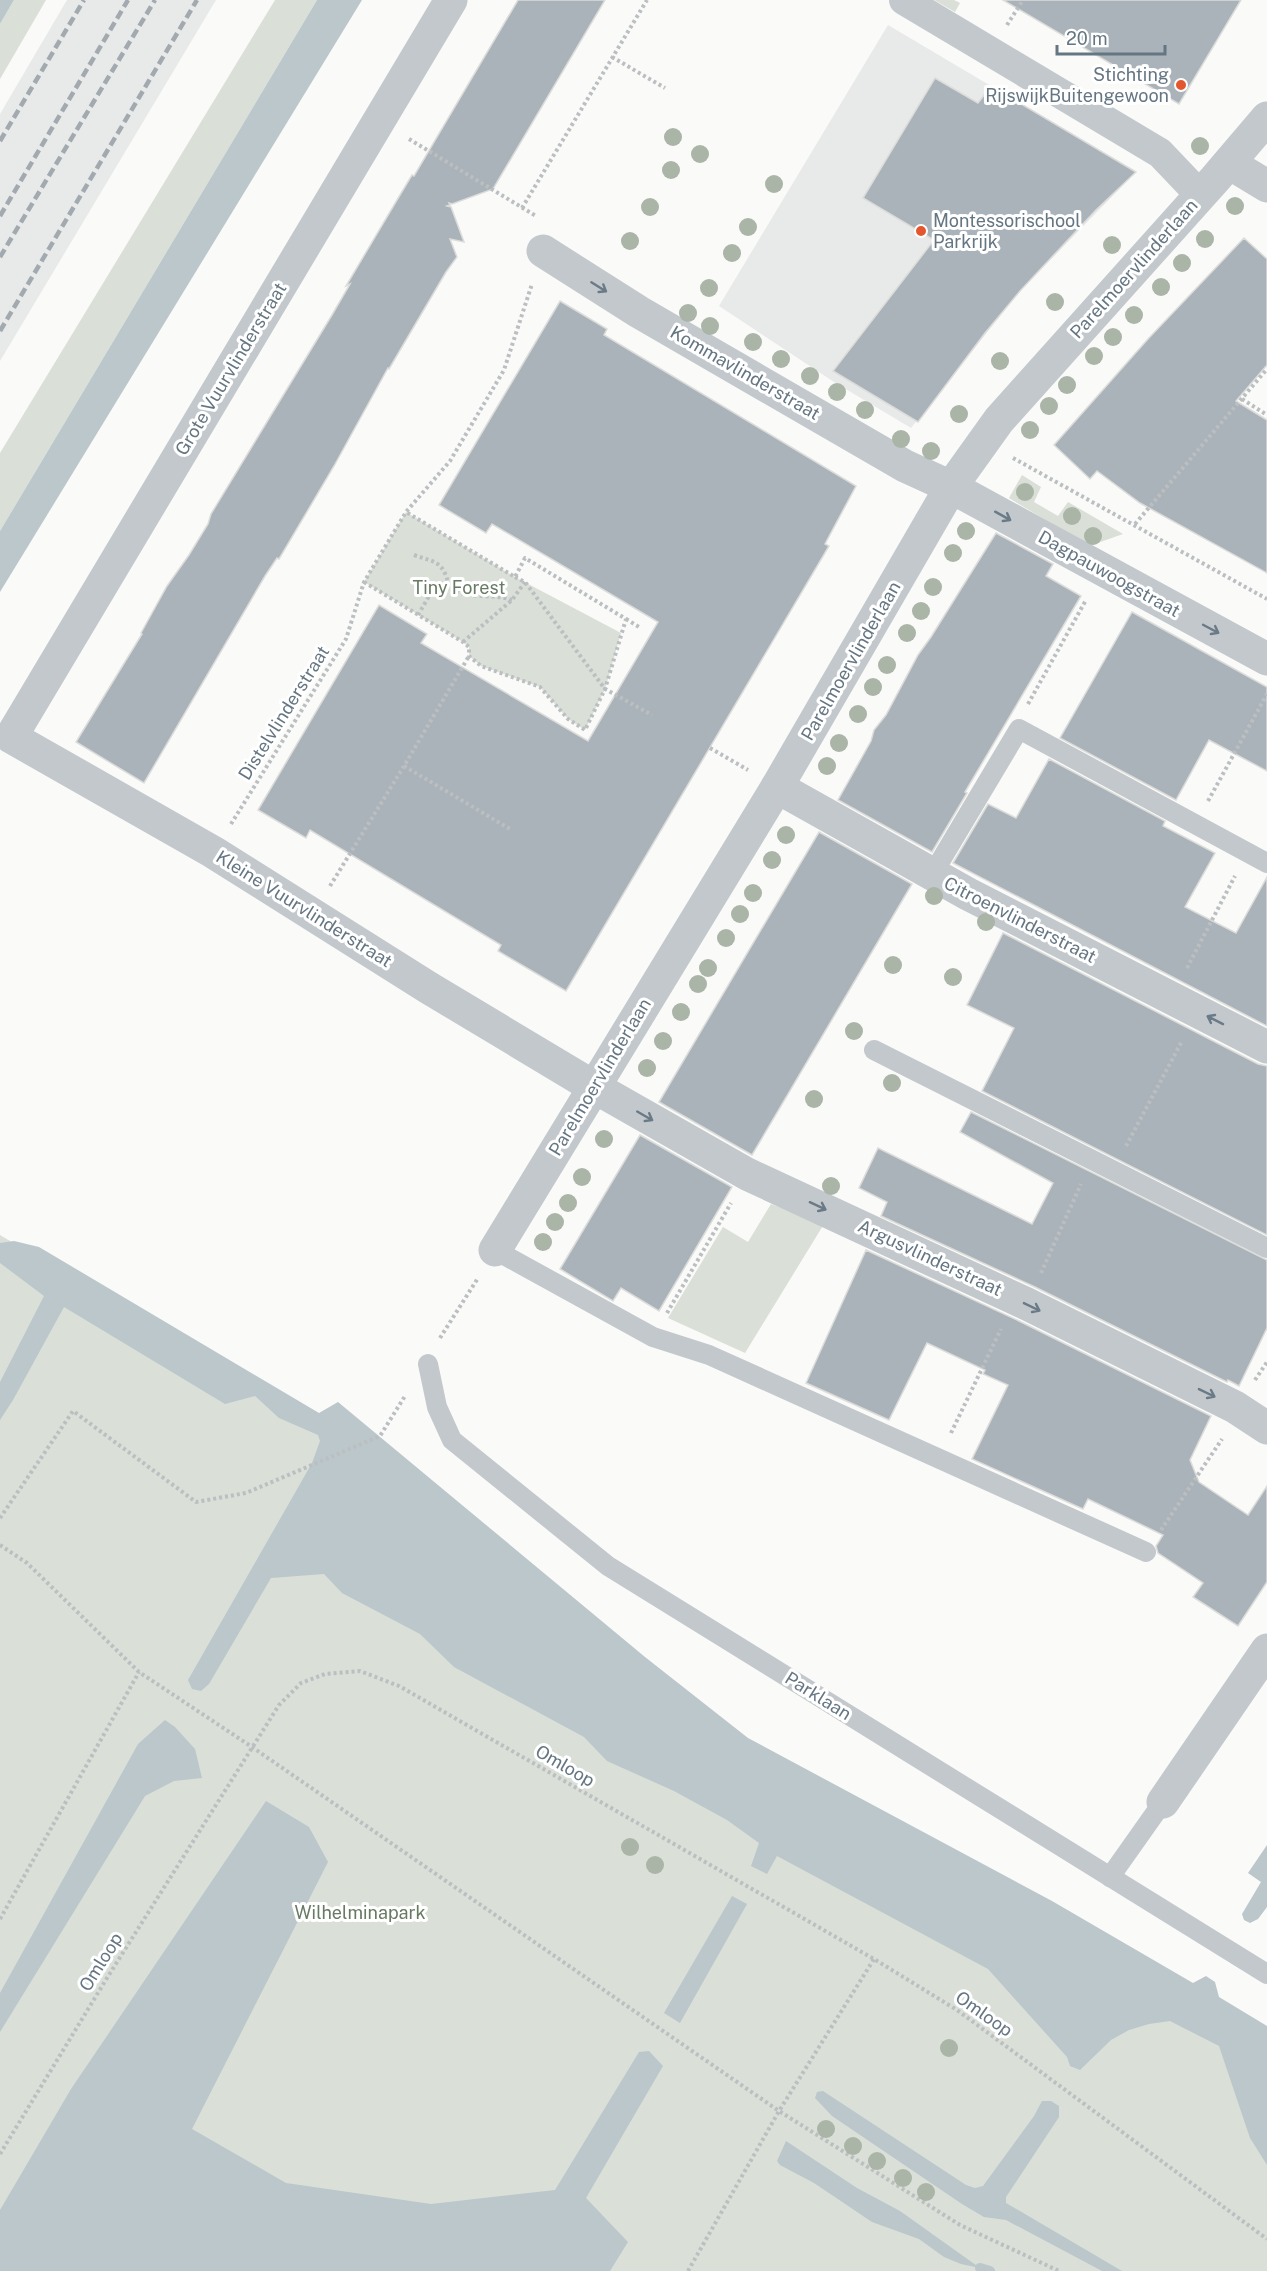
<svg xmlns="http://www.w3.org/2000/svg" width="1267" height="2271" viewBox="0 0 1267 2271" font-family="'Public Sans',sans-serif">
<rect width="100%" height="100%" fill="#fafaf8"/>
<!-- built -->
<g fill="#e8e9e9">
<path d="M67 0H216L0 361V114Z"/>
<path d="M888 25 1136 172 1020 291 911 428 834 382 719 306Z"/>
</g>
<!-- green -->
<g fill="#dadfd7">
<path d="M14 0H46L0 79V24Z"/>
<path d="M275 0H317L0 531V453Z"/>
<path d="M934 0H954L960 3 955 12Z"/>
<path d="M1022 475 1041 487 1034 502 1058 516 1068 502 1123 534 1089 546 1009 498Z"/>
<path d="M406 512 515 577 621 633 605 689 585 730 568 719 540 687 481 666 469 656V647L463 642 364 582Z"/>
<path d="M771 1204 824 1224 745 1353 668 1318 723 1227 748 1242Z"/>
<path d="M0 1235 338 1437 794 1801 1267 2060V2271H0Z"/>
</g>
<!-- water -->
<g fill="#bbc7cb">
<path d="M0 0H14L0 24Z"/>
<path d="M317 0H362L0 592V531Z"/>
<path d="M14 1241 39 1247 319 1413 338 1402 645 1657 748 1738 1052 1901 1193 1983 1206 1976 1215 1982 1219 1997 1267 2026V2165L1250 2138 1219 2046 1170 2021 1149 2024 1129 2030 1111 2040 1080 2070 1070 2066 1067 2057 988 1969 777 1856 767 1874 751 1866 759 1843 727 1820 674 1791 607 1761 584 1737 454 1667 420 1634 342 1593 324 1574 271 1578 209 1684 201 1691 192 1689 188 1680 312 1463 320 1441 318 1435 279 1418 255 1396 225 1404 64 1307 13 1400 0 1420V1382L44 1296 0 1263V1243Z"/>
<path d="M165 1720 175 1727 195 1749 202 1778 174 1781 145 1796 0 2032V1993L138 1744Z"/>
<path d="M266 1801 309 1827 328 1862 192 2129 286 2183 431 2204 555 2190 639 2052 649 2051 663 2066 586 2198 628 2242 610 2271H0V2210L71 2089Z"/>
<path d="M1267 1845V1907L1258 1919 1250 1923 1244 1920 1242 1914 1261 1882 1248 1873Z"/>
<path d="M732 1896 747 1904 680 2023 664 2013Z"/>
<path d="M823 2091 966 2185 975 2188 983 2186 1034 2116 1042 2101H1051L1059 2106V2117L1006 2197V2203L1122 2271H1102L1006 2220 984 2217 962 2204 832 2116 815 2098 817 2092Z"/>
<path d="M786 2141 857 2188 900 2211 980 2268 961 2264 944 2257 919 2239 872 2222 814 2183 780 2165 777 2161Z"/>
</g>
<g fill="none" stroke-linecap="round" stroke-linejoin="round">
<!-- stream -->
<path stroke="#bbc7cb" stroke-width="10" d="M980 2268 990 2271"/>
</g>
<!-- building -->
<g fill="#aab3b9" stroke="#dcdcda" stroke-width="1.5">
<path d="M518 0H605L493 189 452 204 449 203 450 205 447 206 451 207 464 242 450 239 457 257 446 272 389 369 388 368 334 466 279 559 277 558 265 576 144 783 76 742 142 634 141 633 167 586 189 555 208 524 211 514 332 315 350 284 346 286 400 195 412 175 414 176Z"/>
<path d="M1003 0H1241L1179 104Z"/>
<path d="M935 78 978 103 991 86 1136 172 1096 210 1020 291 985 333 918 422 833 371 934 240 863 198Z"/>
<path d="M1244 238 1267 259V365L1236 401 1267 420V573L1140 503 1097 471 1090 479 1054 445 1148 339Z"/>
<path d="M560 301 607 329 604 335 856 486 825 544 829 546 566 991 498 951 501 945 310 830 306 838 258 810 379 605 427 634 421 643 588 741 658 622 492 524 486 533 439 505Z"/>
<path d="M996 533 1053 564 1046 576 1081 596 965 792 967 793 932 852 838 800 871 741 874 730 886 715 918 655 931 637Z"/>
<path d="M1132 612 1267 687V771L1209 740 1176 800 1060 738Z"/>
<path d="M1049 759 1165 821 1163 826 1215 853 1185 907 1236 933 1267 877V1026L953 863 988 804 1016 818Z"/>
<path d="M819 832 912 884 752 1155 659 1102Z"/>
<path d="M1003 933 1258 1064 1267 1066V1235L982 1091 1014 1028 967 1005Z"/>
<path d="M971 1112 1267 1260V1328L1239 1386 1228 1380 1227 1382 1035 1287 881 1216 887 1202 859 1188 878 1148 1032 1224 1053 1183 960 1132Z"/>
<path d="M640 1135 732 1187 659 1311 621 1288 613 1301 560 1269Z"/>
<path d="M866 1250 1019 1321 1211 1416 1190 1460 1199 1482 1248 1515 1267 1486V1582L1238 1626 1193 1597 1203 1583 1158 1553 1156 1546 1163 1535 1088 1499 1083 1509 972 1459 1008 1385 983 1374 985 1370 927 1343 889 1420 806 1383Z"/>
</g>
<g fill="none" stroke-linecap="round" stroke-linejoin="round">
<!-- path -->
<g stroke="#bbbfc2" stroke-width="4" stroke-dasharray="3 3" stroke-linecap="butt">
<path d="M1007 25 1023 0"/>
<path d="M612 57 665 88"/>
<path d="M409 139 536 216"/>
<path d="M522 208 647 0"/>
<path d="M1242 399 1267 415"/>
<path d="M1013 458 1267 599"/>
<path d="M1135 524 1267 369"/>
<path d="M414 555C436 563 442 560 449 585"/>
<path d="M515 577 525 582 605 689 652 715"/>
<path d="M364 582 463 642 469 647V656L481 666 540 687 568 719 585 730 605 689 626 619 525 558 515 577 406 512"/>
<path d="M418 615 428 598 432 586 439 582C446 585 453 590 460 593 477 598 495 594 512 600"/>
<path d="M626 619 639 627"/>
<path d="M463 642 512 600 525 582"/>
<path d="M1028 704 1086 600"/>
<path d="M710 748 748 770"/>
<path d="M404 766 510 829"/>
<path d="M1208 801 1267 694"/>
<path d="M231 824 346 639 364 582 406 512 450 461 504 370 532 284"/>
<path d="M330 886 404 766 469 656"/>
<path d="M1187 968 1235 876"/>
<path d="M1126 1146 1182 1041"/>
<path d="M1041 1273 1081 1184"/>
<path d="M667 1313 731 1203"/>
<path d="M440 1338 478 1278"/>
<path d="M1255 1380 1267 1362"/>
<path d="M951 1433 1001 1329"/>
<path d="M0 1518 73 1411 196 1502 246 1493 380 1436 405 1396"/>
<path d="M1161 1530 1222 1439"/>
<path d="M0 1545 27 1563 139 1672 252 1747 779 2111 960 2225 1059 2271"/>
<path d="M0 1919 139 1672"/>
<path d="M0 2154 107 1978 279 1705 301 1683 325 1674 360 1671 399 1686 874 1959 957 2010 1267 2239"/>
<path d="M688 2271 779 2111 874 1959"/>
</g>
<!-- service -->
<g stroke="#c3c8cc" stroke-width="20">
<path d="M932 875 1019 729 1267 863"/>
<path d="M874 1050 1267 1248"/>
<path d="M495 1250 653 1337 709 1355 1146 1552"/>
<path d="M428 1364 437 1407 452 1440 608 1566 1267 1974"/>
<path d="M1110 1877 1163 1802"/>
</g>
<!-- pedestrian -->
<path stroke="#c3c8cc" stroke-width="30" d="M904 0 1160 153 1200 195"/>
<!-- minor -->
<g stroke="#c3c8cc" stroke-width="33">
<path d="M451 0 11 737 213 852 429 988 594 1087 747 1174 1027 1304 1235 1407 1267 1428"/>
<path d="M1229 163 1267 186"/>
<path d="M543 251 639 312 905 466 951 487 1267 659"/>
<path d="M777 787 968 894 1267 1047"/>
<path d="M495 1250 777 787 951 487 999 420 1215 179 1267 118"/>
<path d="M1163 1802 1267 1650"/>
</g>
<!-- rail -->
<g stroke="#a2aab0" stroke-width="4.5" stroke-dasharray="9 4.5" stroke-linecap="butt">
<path d="M0 141 84 0"/>
<path d="M0 216 128 0"/>
<path d="M0 257 155 0"/>
<path d="M0 331 197 0"/>
</g>
</g>
<!-- trees -->
<g fill="#aab4a7">
<circle cx="673" cy="137" r="9"/>
<circle cx="1200" cy="146" r="9"/>
<circle cx="700" cy="154" r="9"/>
<circle cx="671" cy="170" r="9"/>
<circle cx="774" cy="184" r="9"/>
<circle cx="1235" cy="206" r="9"/>
<circle cx="650" cy="207" r="9"/>
<circle cx="748" cy="227" r="9"/>
<circle cx="1205" cy="239" r="9"/>
<circle cx="630" cy="241" r="9"/>
<circle cx="1112" cy="245" r="9"/>
<circle cx="732" cy="253" r="9"/>
<circle cx="1182" cy="263" r="9"/>
<circle cx="1161" cy="287" r="9"/>
<circle cx="709" cy="288" r="9"/>
<circle cx="1055" cy="302" r="9"/>
<circle cx="688" cy="313" r="9"/>
<circle cx="1134" cy="315" r="9"/>
<circle cx="710" cy="326" r="9"/>
<circle cx="1113" cy="337" r="9"/>
<circle cx="753" cy="342" r="9"/>
<circle cx="1094" cy="356" r="9"/>
<circle cx="781" cy="359" r="9"/>
<circle cx="1000" cy="361" r="9"/>
<circle cx="810" cy="376" r="9"/>
<circle cx="1067" cy="385" r="9"/>
<circle cx="837" cy="392" r="9"/>
<circle cx="1049" cy="406" r="9"/>
<circle cx="865" cy="410" r="9"/>
<circle cx="959" cy="414" r="9"/>
<circle cx="1030" cy="430" r="9"/>
<circle cx="901" cy="439" r="9"/>
<circle cx="931" cy="451" r="9"/>
<circle cx="1025" cy="492" r="9"/>
<circle cx="1072" cy="516" r="9"/>
<circle cx="966" cy="531" r="9"/>
<circle cx="1093" cy="536" r="9"/>
<circle cx="953" cy="553" r="9"/>
<circle cx="933" cy="587" r="9"/>
<circle cx="921" cy="611" r="9"/>
<circle cx="907" cy="633" r="9"/>
<circle cx="887" cy="665" r="9"/>
<circle cx="873" cy="687" r="9"/>
<circle cx="858" cy="714" r="9"/>
<circle cx="839" cy="743" r="9"/>
<circle cx="827" cy="766" r="9"/>
<circle cx="786" cy="835" r="9"/>
<circle cx="772" cy="860" r="9"/>
<circle cx="753" cy="893" r="9"/>
<circle cx="934" cy="896" r="9"/>
<circle cx="740" cy="914" r="9"/>
<circle cx="986" cy="922" r="9"/>
<circle cx="726" cy="938" r="9"/>
<circle cx="893" cy="965" r="9"/>
<circle cx="708" cy="968" r="9"/>
<circle cx="953" cy="977" r="9"/>
<circle cx="698" cy="984" r="9"/>
<circle cx="681" cy="1012" r="9"/>
<circle cx="854" cy="1031" r="9"/>
<circle cx="663" cy="1041" r="9"/>
<circle cx="647" cy="1068" r="9"/>
<circle cx="892" cy="1083" r="9"/>
<circle cx="814" cy="1099" r="9"/>
<circle cx="604" cy="1139" r="9"/>
<circle cx="582" cy="1177" r="9"/>
<circle cx="831" cy="1186" r="9"/>
<circle cx="568" cy="1203" r="9"/>
<circle cx="555" cy="1222" r="9"/>
<circle cx="543" cy="1242" r="9"/>
<circle cx="630" cy="1847" r="9"/>
<circle cx="655" cy="1865" r="9"/>
<circle cx="949" cy="2048" r="9"/>
<circle cx="826" cy="2129" r="9"/>
<circle cx="853" cy="2146" r="9"/>
<circle cx="877" cy="2161" r="9"/>
<circle cx="903" cy="2178" r="9"/>
<circle cx="926" cy="2192" r="9"/>
</g>
<!-- one-way arrows -->
<defs><path id="oneway-shaft" d="M-6 0H5M1.5-3L5.5 0L1.5 3" fill="none" stroke-width="1.6" stroke-linecap="round" stroke-linejoin="round" transform="scale(1.5)"/></defs>
<g stroke="#6a7a87">
<use href="#oneway-shaft" transform="translate(599 287) rotate(32)"/>
<use href="#oneway-shaft" transform="translate(1003 516) rotate(29)"/>
<use href="#oneway-shaft" transform="translate(1211 629) rotate(28)"/>
<use href="#oneway-shaft" transform="translate(1215 1020) rotate(-153)"/>
<use href="#oneway-shaft" transform="translate(645 1116) rotate(30)"/>
<use href="#oneway-shaft" transform="translate(818 1206) rotate(25)"/>
<use href="#oneway-shaft" transform="translate(1032 1307) rotate(26)"/>
<use href="#oneway-shaft" transform="translate(1207 1393) rotate(26)"/>
</g>
<!-- markers -->
<g fill="#e4572e" stroke="#fff" stroke-width="2">
<circle cx="1181" cy="85" r="6"/>
<circle cx="921" cy="231" r="6"/>
</g>
<g text-anchor="middle" stroke-width="6" stroke-linejoin="round" paint-order="stroke">
<!-- poi labels -->
<g font-size="18" fill="#657683" stroke="#fff" text-anchor="end">
<text x="1169" y="81">Stichting<tspan x="1169" dy="21">RijswijkBuitengewoon</tspan></text>
<text x="933" y="227" text-anchor="start">Montessorischool<tspan x="933" dy="21">Parkrijk</tspan></text>
</g>
<!-- street labels -->
<g font-size="18" fill="#657683" stroke="#fff">
<text transform="translate(1134 269) rotate(-48)" y="6">Parelmoervlinderlaan</text>
<text transform="translate(231 369) rotate(-59)" y="6">Grote Vuurvlinderstraat</text>
<text transform="translate(745 373) rotate(30)" y="6">Kommavlinderstraat</text>
<text transform="translate(1109 574) rotate(29)" y="6">Dagpauwoogstraat</text>
<text transform="translate(851 661) rotate(-60)" y="6">Parelmoervlinderlaan</text>
<text transform="translate(284 713) rotate(-58)" y="6">Distelvlinderstraat</text>
<text transform="translate(304 909) rotate(32)" y="6">Kleine Vuurvlinderstraat</text>
<text transform="translate(1020 920) rotate(27)" y="6">Citroenvlinderstraat</text>
<text transform="translate(600 1077) rotate(-59)" y="6">Parelmoervlinderlaan</text>
<text transform="translate(930 1258) rotate(25)" y="6">Argusvlinderstraat</text>
<text transform="translate(818 1696) rotate(32)" y="6">Parklaan</text>
<text transform="translate(565 1766) rotate(30)" y="6">Omloop</text>
<text transform="translate(101 1962) rotate(-58)" y="6">Omloop</text>
<text transform="translate(984 2014) rotate(35)" y="6">Omloop</text>
</g>
<!-- park labels -->
<g font-size="18" fill="#687a64" stroke="#fff">
<text x="459" y="594">Tiny Forest</text>
<text x="360" y="1919">Wilhelminapark</text>
</g>
</g>
<!-- scale -->
<path d="M1057 45v9h108v-9" fill="none" stroke="#657683" stroke-width="3"/>
<text x="1066" y="45" font-size="18" fill="#657683" stroke="#ffffff" stroke-width="4.5" paint-order="stroke">20 m</text>
</svg>
